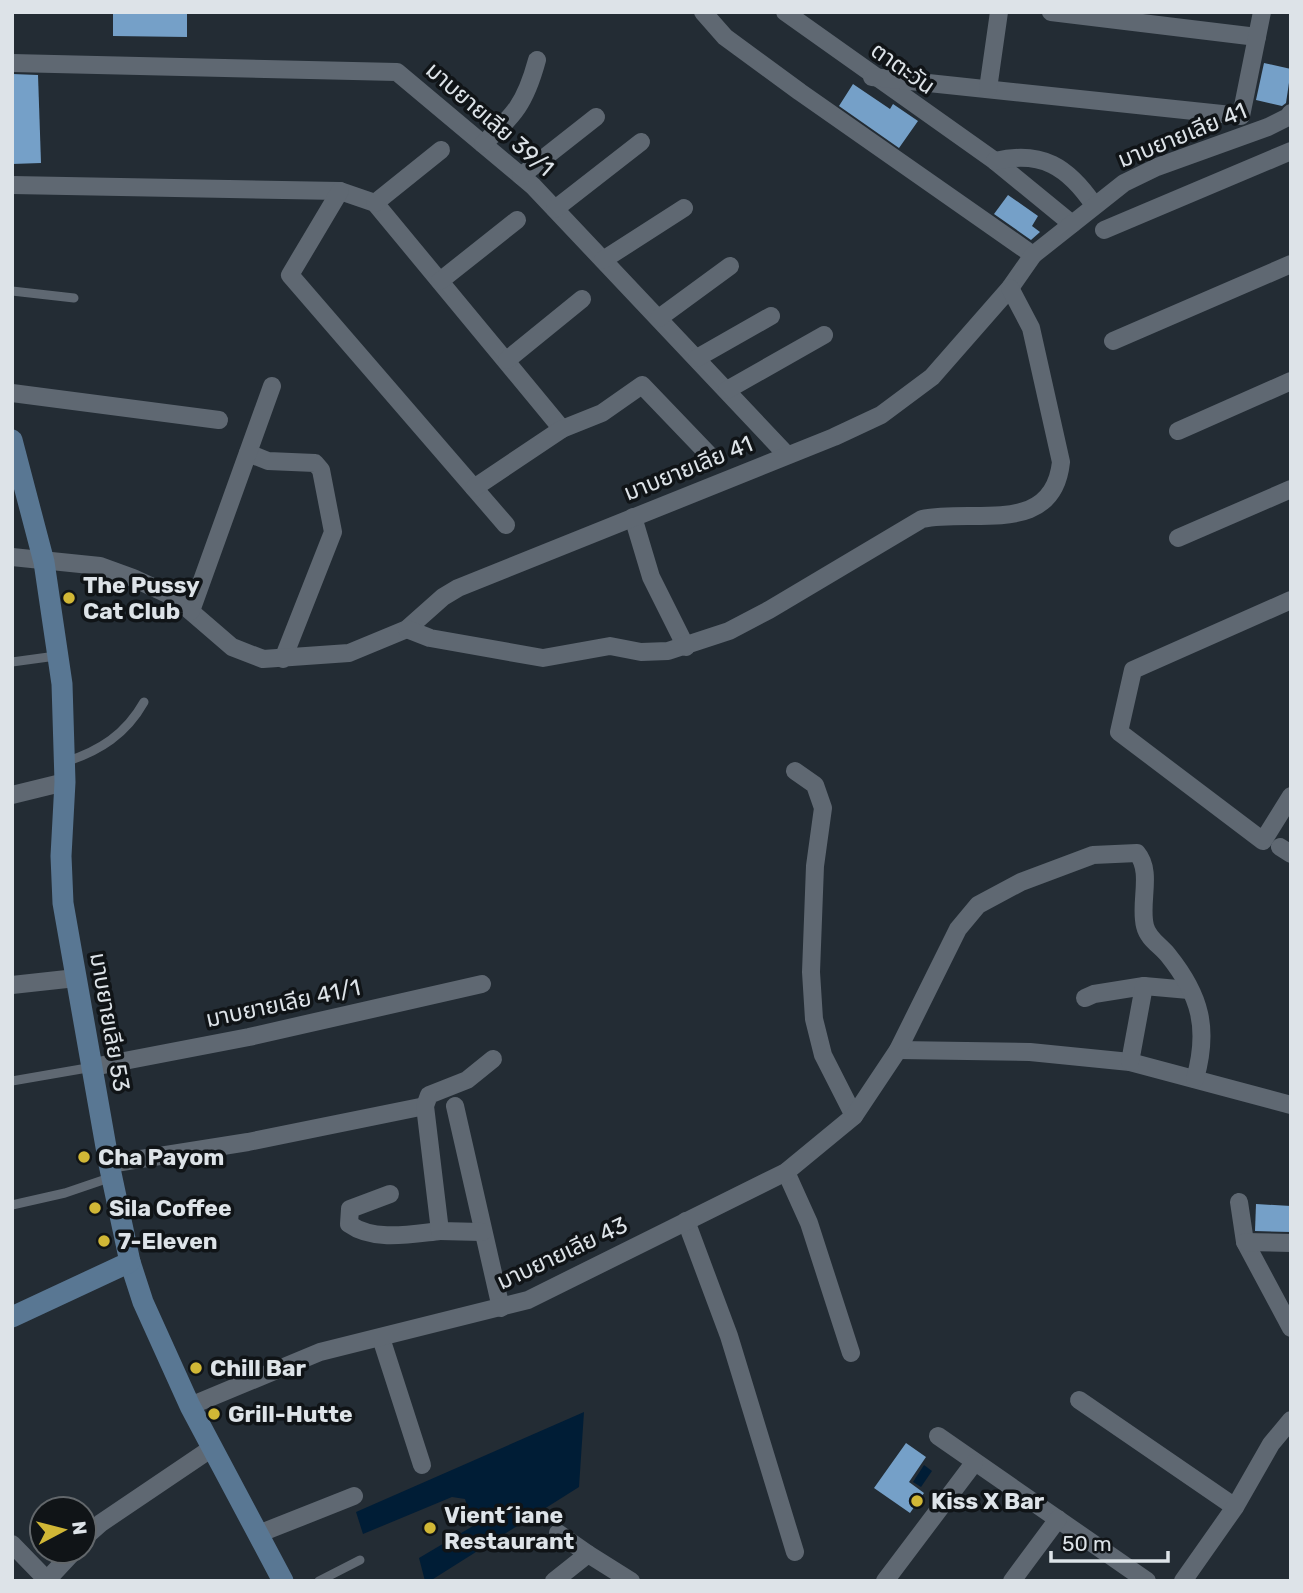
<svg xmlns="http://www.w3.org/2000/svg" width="1303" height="1593" viewBox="0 0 1303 1593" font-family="Rubik,'Noto Sans Thai',sans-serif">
<rect width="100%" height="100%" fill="#232c34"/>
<!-- water -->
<g fill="#001d36">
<path d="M584 1412 579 1487 430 1581H425L419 1558 473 1526 465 1499 452 1497 363 1534 356 1512Z"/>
<path d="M924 1465 932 1471 921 1487 913 1482Z"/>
</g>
<!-- building -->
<g fill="#75a0c8">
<path d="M113 12H187V37L113 36Z"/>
<path d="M1264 63 1291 69 1286 103 1282 106 1256 100Z"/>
<path d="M12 74 38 75 41 163 12 164Z"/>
<path d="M853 84 890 109 893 104 918 121 899 148 839 106Z"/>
<path d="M1008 195 1038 216 1032 226 1040 232 1031 240 994 214Z"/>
<path d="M1256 1204 1291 1206V1232L1255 1231Z"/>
<path d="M906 1443 926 1457 909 1482 924 1493 910 1513 874 1488Z"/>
</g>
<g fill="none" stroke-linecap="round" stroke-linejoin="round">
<!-- lane -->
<g stroke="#5f6872" stroke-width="9">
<path d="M12 291 74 298"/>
<path d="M12 662 56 656"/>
<path d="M65 762C100 751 126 734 144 702"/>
<path d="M12 1081 93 1067"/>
<path d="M12 1205 65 1193 112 1177"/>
<path d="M319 1581 360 1560"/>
</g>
<!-- street -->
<g stroke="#5f6872" stroke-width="18">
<path d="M703 12 725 37 800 92 1033 255"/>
<path d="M785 12 995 161 1072 224"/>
<path d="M1051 12 1257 37"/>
<path d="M12 63 397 72 533 186 786 454"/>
<path d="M872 77 1241 116 1262 12"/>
<path d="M988 89 999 12"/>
<path d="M483 144C515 114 525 104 537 60"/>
<path d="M995 161C1042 150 1068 167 1094 205"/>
<path d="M521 176 596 117"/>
<path d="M12 185 340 191 375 203 562 429"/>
<path d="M340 191 290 275 506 525"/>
<path d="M375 203 441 150"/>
<path d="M555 209 641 142"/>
<path d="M1104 230 1291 151"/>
<path d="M603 260 684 208"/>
<path d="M440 281 517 220"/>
<path d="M659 318 730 266"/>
<path d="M1113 341 1291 264"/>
<path d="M697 358 771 316"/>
<path d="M507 360 582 299"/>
<path d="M727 390 824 335"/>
<path d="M12 393 219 420"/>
<path d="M1178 431 1291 381"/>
<path d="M248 453 268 461 315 463 321 470 333 532 283 659"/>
<path d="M474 488 562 429 602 413 642 385 713 459"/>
<path d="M633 517 651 577 686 647"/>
<path d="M1178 538 1291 489"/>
<path d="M12 557 100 566 133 578 174 597 232 647 263 659 349 653 407 629 443 597 458 588 834 437 881 415 932 377 1010 288 1033 255 1124 183 1157 167 1268 127 1288 117 1291 113"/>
<path d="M1291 600 1133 670 1119 732 1263 841 1291 796"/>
<path d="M191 611 272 386"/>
<path d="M407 629 430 638 543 658 610 646 641 652 668 651 729 631 769 610 922 519C974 508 1053 537 1061 462L1031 328 1010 288"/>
<path d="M795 771 815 785 823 808 815 866 811 972 814 1019 823 1055 854 1116"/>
<path d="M12 795 65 782"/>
<path d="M1280 847 1291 854"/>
<path d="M12 985 76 978"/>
<path d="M1085 998 1094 994 1144 986"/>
<path d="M898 1050 1030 1052 1130 1062 1291 1105"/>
<path d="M1130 1062 1144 986 1189 990"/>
<path d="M93 1067 249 1037 482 984"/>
<path d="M455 1106 501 1308"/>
<path d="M109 1164 248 1142 425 1106"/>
<path d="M786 1172 809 1223 851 1353"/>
<path d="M390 1194 350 1209 349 1224C374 1242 412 1234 440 1231"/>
<path d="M1239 1202 1245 1242 1291 1328"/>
<path d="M686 1221 729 1336 795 1552"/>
<path d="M482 1232 440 1231 425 1106 429 1095 467 1080 493 1059"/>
<path d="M1245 1242 1291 1243"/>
<path d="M381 1338 422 1465"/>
<path d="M1079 1400 1235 1507"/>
<path d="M190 1406 320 1352 528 1300 786 1172 854 1116 898 1050 958 929 978 905 1021 882 1093 855 1137 853C1153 872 1139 903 1145 926 1148 939 1160 945 1168 955 1201 996 1209 1029 1195 1079"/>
<path d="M938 1436 1147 1581"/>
<path d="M558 1533 588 1554"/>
<path d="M258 1534 354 1496"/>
<path d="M84 1538 101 1523 212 1448"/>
<path d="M12 1544 47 1580"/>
<path d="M46 1581 74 1551"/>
<path d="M554 1581 588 1554 631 1581"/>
<path d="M885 1581 974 1463"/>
<path d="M1012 1581 1058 1519"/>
<path d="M1183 1581 1235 1507 1271 1444 1291 1420"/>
</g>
<!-- secondary -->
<g stroke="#597793" stroke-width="21">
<path d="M12 440 44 562 62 684 65 782 61 856 63 903 109 1164 130 1262 143 1302 190 1406 283 1581"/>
<path d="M12 1317 130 1262"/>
</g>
</g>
<!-- markers -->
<g fill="#d1b736" stroke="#101417" stroke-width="2.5">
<circle cx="69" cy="598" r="7"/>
<circle cx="84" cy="1157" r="7"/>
<circle cx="95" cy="1208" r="7"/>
<circle cx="104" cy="1241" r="7"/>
<circle cx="196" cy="1368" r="7"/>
<circle cx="214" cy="1414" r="7"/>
<circle cx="917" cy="1501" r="7"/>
<circle cx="430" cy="1528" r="7"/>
</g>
<g text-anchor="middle" stroke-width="7" stroke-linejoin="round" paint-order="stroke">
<!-- street labels -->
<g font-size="23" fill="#dde3e8" stroke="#101417">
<text transform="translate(903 68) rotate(35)" y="8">ตาตะวัน</text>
<text transform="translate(490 119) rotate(41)" y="8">มาบยายเลีย 39/1</text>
<text transform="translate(1182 135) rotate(-22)" y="8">มาบยายเลีย 41</text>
<text transform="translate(688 468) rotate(-22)" y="8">มาบยายเลีย 41</text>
<text transform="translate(283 1003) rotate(-12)" y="8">มาบยายเลีย 41/1</text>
<text transform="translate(110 1022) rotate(80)" y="8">มาบยายเลีย 53</text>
<text transform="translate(562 1253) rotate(-25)" y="8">มาบยายเลีย 43</text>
</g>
<!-- poi labels -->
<g font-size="23" font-weight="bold" fill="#dde3e8" stroke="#101417" text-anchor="start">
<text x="83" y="593">The Pussy<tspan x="83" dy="26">Cat Club</tspan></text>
<text x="98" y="1165">Cha Payom</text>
<text x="109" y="1216">Sila Coffee</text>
<text x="118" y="1249">7-Eleven</text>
<text x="210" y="1376">Chill Bar</text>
<text x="228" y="1422">Grill-Hutte</text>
<text x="931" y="1509">Kiss X Bar</text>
<text x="444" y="1523">Vient´iane<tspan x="444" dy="26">Restaurant</tspan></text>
</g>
</g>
<!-- border -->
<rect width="1303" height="1593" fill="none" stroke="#dde3e8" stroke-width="28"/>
<!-- north arrow -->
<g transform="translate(63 1530) rotate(83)"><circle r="33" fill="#101417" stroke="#62676b" stroke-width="2"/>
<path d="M0-5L12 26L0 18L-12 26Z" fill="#d1b736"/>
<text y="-10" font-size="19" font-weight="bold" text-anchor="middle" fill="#dde3e8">N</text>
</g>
<!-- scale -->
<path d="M1051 1551v10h117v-10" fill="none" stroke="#dde3e8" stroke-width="3.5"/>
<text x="1062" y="1551" font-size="21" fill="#dde3e8" stroke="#101417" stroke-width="5" paint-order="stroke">50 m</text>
</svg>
